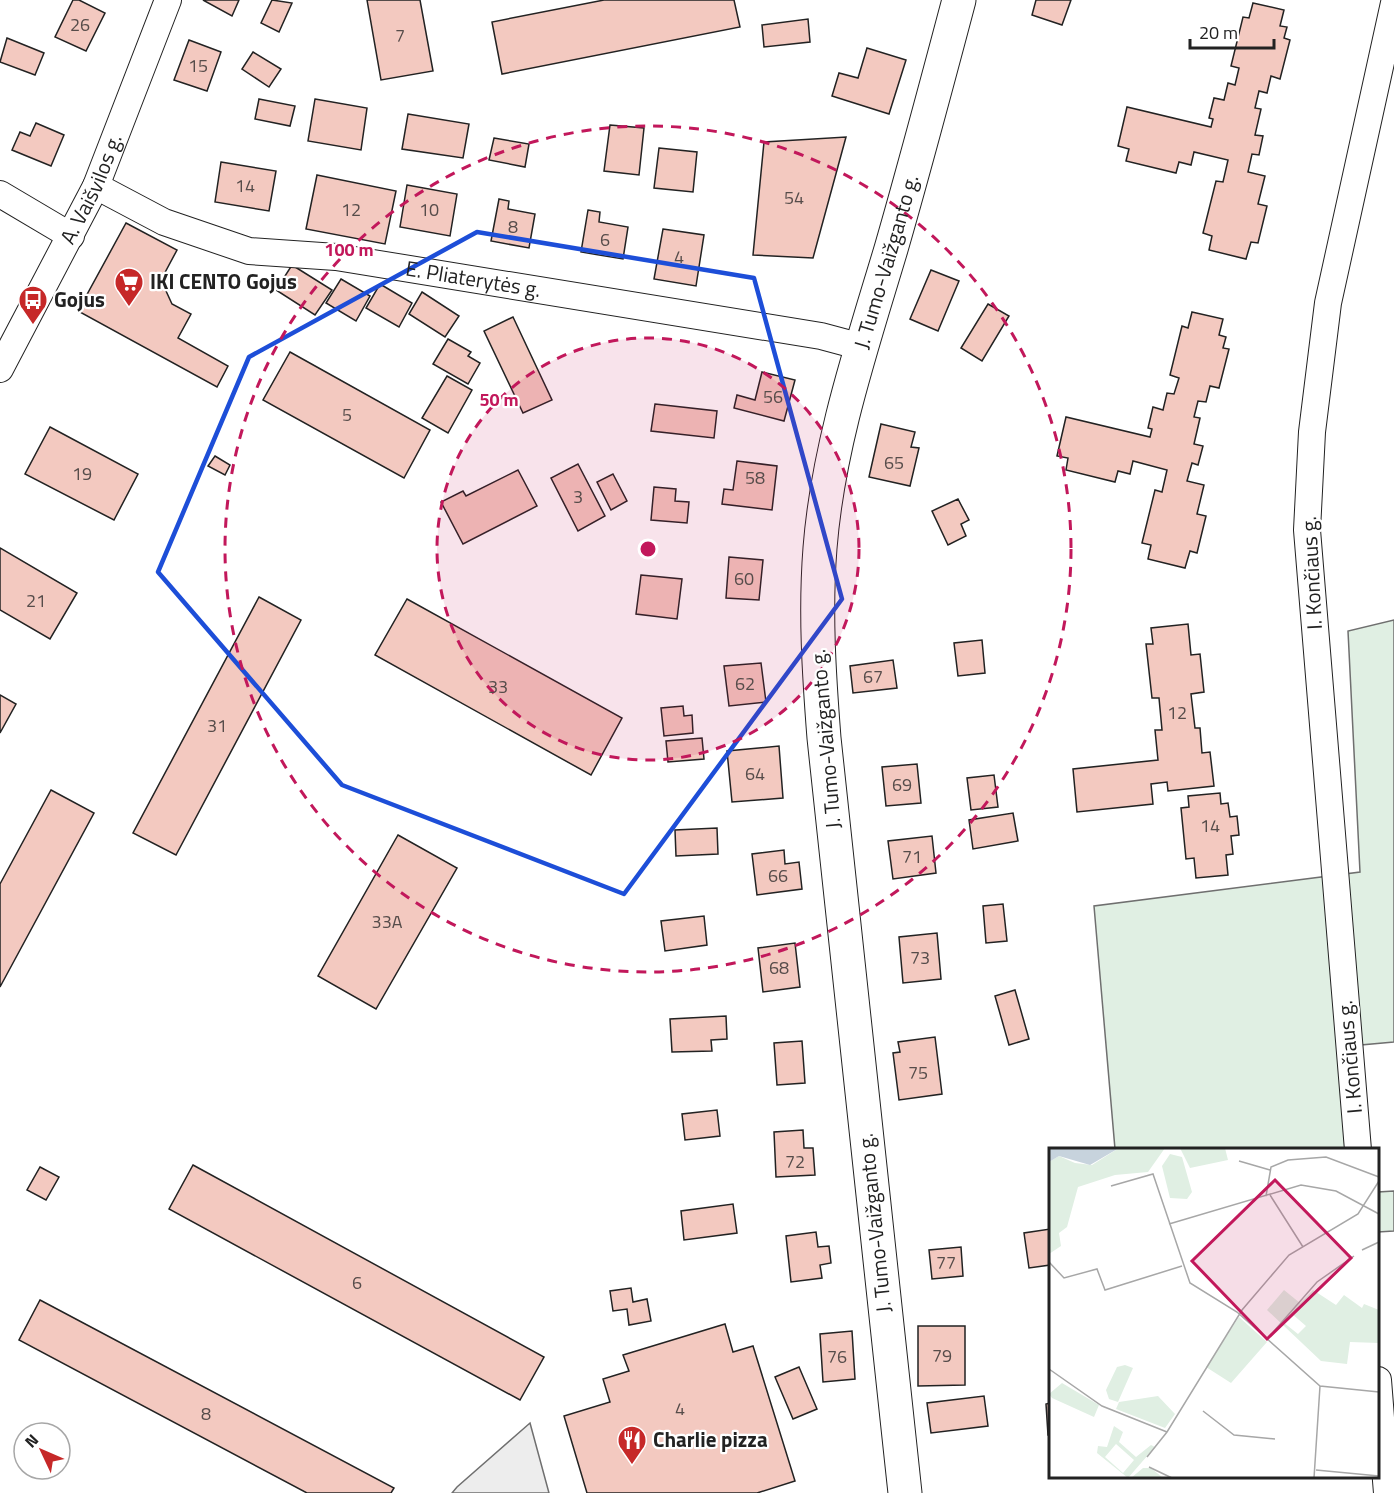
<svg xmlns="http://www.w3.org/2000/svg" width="1394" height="1493" viewBox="0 0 1394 1493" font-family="'Titillium Web',sans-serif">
<rect width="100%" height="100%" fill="#fff"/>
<!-- green -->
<g fill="#e0efe3" stroke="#6f6f6f" stroke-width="1.5">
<path d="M1394 620V1042L1361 1045 1370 1149H1115L1094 906 1360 872 1348 631Z"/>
<path d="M1394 1191V1231L1378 1232V1192Z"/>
</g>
<!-- parking -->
<path fill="#ededed" stroke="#6f6f6f" stroke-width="1.5" d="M530 1423 549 1493H452L457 1487Z"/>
<!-- building -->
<g fill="#f3c9c0" stroke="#222" stroke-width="1.5">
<path d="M73 0H79L105 13 86 51 55 37Z"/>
<path d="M203 0H239L232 16Z"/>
<path d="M272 0 292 3 279 32 261 23Z"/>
<path d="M367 0H420L433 71 381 80Z"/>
<path d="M604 0H734L740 27 502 74 492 22Z"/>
<path d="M1036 0H1071L1062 25 1032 15Z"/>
<path d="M1253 3 1284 10 1280 26 1287 27 1284 38 1290 40 1280 79 1271 76 1267 93 1259 91 1255 108 1261 109 1255 135 1263 136 1259 155 1252 154 1248 172 1265 176 1258 204 1267 206 1258 243 1251 242 1246 259 1209 250 1212 236 1203 233 1216 181 1223 182 1228 160 1194 152 1191 165 1179 162 1176 173 1126 161 1129 149 1118 146 1127 107 1211 127 1213 119 1209 118 1214 98 1224 100 1228 83 1235 85 1239 68 1231 66 1243 17 1249 18Z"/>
<path d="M808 19 810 42 764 47 762 25Z"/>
<path d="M7 38 44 53 35 75 0 62Z"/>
<path d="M189 40 221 52 207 91 174 80Z"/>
<path d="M867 48 906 60 889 114 832 96 839 73 858 78Z"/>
<path d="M253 52 281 69 269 87 242 69Z"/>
<path d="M259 99 295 106 290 126 255 119Z"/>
<path d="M315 99 367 108 361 150 308 141Z"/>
<path d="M408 114 469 124 463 158 402 149Z"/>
<path d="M36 123 64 135 51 166 12 150 20 132 30 136Z"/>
<path d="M610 125 644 128 639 175 604 171Z"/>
<path d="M846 137 813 258 753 255 764 142Z"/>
<path d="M494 138 529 144 525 167 489 160Z"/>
<path d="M659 148 697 152 693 192 654 188Z"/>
<path d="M221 162 276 171 269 211 215 202Z"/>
<path d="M317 175 396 191 385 244 306 229Z"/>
<path d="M407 185 457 194 450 236 400 227Z"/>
<path d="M499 199 509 201 508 209 535 214 529 248 491 241Z"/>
<path d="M588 210 600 212 599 222 628 227 623 259 581 252Z"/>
<path d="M126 223 177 250 161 280 172 304 191 314 178 338 228 366 217 387 78 311Z"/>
<path d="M663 229 704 235 696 286 654 279Z"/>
<path d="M292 265 332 290 315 315 276 290Z"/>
<path d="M931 270 959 281 938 331 910 319Z"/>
<path d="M341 279 370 296 356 321 326 303Z"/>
<path d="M380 284 412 303 399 327 366 308Z"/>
<path d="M422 292 459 316 445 337 409 314Z"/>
<path d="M988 304 1009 316 982 361 961 348Z"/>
<path d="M1192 312 1223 319 1219 335 1226 337 1223 348 1229 349 1219 388 1210 386 1206 402 1198 401 1194 417 1200 418 1194 444 1203 446 1198 465 1192 463 1187 481 1204 485 1197 514 1206 516 1197 553 1190 551 1185 568 1148 559 1151 545 1142 543 1155 490 1162 492 1167 470 1133 461 1130 474 1118 471 1115 482 1066 470 1068 458 1057 456 1066 417 1150 437 1152 429 1148 428 1153 407 1163 410 1167 393 1174 394 1179 378 1170 375 1182 326 1188 328Z"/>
<path d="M513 317 552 400 523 413 484 331Z"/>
<path d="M448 339 471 352 468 356 480 363 468 384 433 364Z"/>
<path d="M290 352 430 430 404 478 263 400Z"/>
<path d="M762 372 795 380 784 421 734 408 737 395 755 400Z"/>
<path d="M447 376 472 390 448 433 422 418Z"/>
<path d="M655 404 717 411 714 438 651 431Z"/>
<path d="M881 424 915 432 911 447 919 448 910 486 869 477Z"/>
<path d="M50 427 138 474 114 520 25 474Z"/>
<path d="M215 456 230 465 225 475 208 466Z"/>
<path d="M737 461 777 466 772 510 722 504 724 489 733 490Z"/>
<path d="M578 464 605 516 578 531 551 478Z"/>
<path d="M518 470 537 506 463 544 441 502 463 491 466 496Z"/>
<path d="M613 474 627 501 611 510 597 482Z"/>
<path d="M654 487 676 489 675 501 689 502 687 523 651 520Z"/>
<path d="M958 499 969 520 961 524 966 536 948 545 932 511Z"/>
<path d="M0 548 77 593 50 639 0 610Z"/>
<path d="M729 557 763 560 759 600 726 598Z"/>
<path d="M641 575 682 579 677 619 636 614Z"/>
<path d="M259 597 301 620 176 855 133 833Z"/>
<path d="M407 599 622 718 591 775 375 655Z"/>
<path d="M1188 624 1191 655 1200 654 1204 692 1191 694 1195 728H1200L1202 753 1210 752 1214 786 1168 791 1167 782 1151 784 1153 804 1077 812 1073 769 1158 760 1155 730H1162L1159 698H1152L1146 644H1153L1151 628Z"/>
<path d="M982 640 985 673 958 676 954 643Z"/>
<path d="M893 660 897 688 853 693 850 666Z"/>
<path d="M761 663 766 702 729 706 724 666Z"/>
<path d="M0 695 16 704 0 733Z"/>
<path d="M683 706 684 716 692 715 693 733 664 736 661 708Z"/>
<path d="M702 738 704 759 668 762 666 741Z"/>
<path d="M779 746 783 798 732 802 727 751Z"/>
<path d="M917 764 921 803 886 806 882 767Z"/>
<path d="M994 775 998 807 971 810 967 778Z"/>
<path d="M51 790 94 813 0 987V884Z"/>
<path d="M1220 793 1221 804 1228 803 1230 817 1237 816 1239 835 1231 836 1233 854 1226 855 1228 875 1196 878 1194 858 1186 859 1181 808 1189 807 1188 796Z"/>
<path d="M1013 813 1018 841 973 849 969 820Z"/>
<path d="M717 828 718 854 676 856 675 830Z"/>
<path d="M398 835 457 868 376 1009 318 976Z"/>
<path d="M932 836 936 873 893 879 888 841Z"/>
<path d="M784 850 785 864 799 862 802 889 757 895 752 854Z"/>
<path d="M1003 904 1007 941 986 943 983 906Z"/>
<path d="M704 916 707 945 665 951 661 921Z"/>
<path d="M937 933 941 979 903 983 899 937Z"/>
<path d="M795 943 800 987 763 992 758 948Z"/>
<path d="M1015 990 1029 1039 1009 1045 995 996Z"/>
<path d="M726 1016 727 1039 711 1040 712 1051 672 1052 670 1019Z"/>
<path d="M935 1037 942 1094 899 1100 893 1053 900 1052 898 1042Z"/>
<path d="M802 1041 805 1083 777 1085 774 1043Z"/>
<path d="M717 1110 720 1136 685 1140 682 1114Z"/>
<path d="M803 1130 804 1148H813L815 1175 776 1177 774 1132Z"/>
<path d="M193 1165 544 1357 520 1400 169 1209Z"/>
<path d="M40 1167 59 1177 46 1200 27 1190Z"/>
<path d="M733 1204 737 1233 684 1240 681 1211Z"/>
<path d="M1050 1229V1265L1029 1268 1024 1233Z"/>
<path d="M816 1232 818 1247 829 1246 831 1263 820 1265 822 1278 791 1282 786 1236Z"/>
<path d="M961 1247 963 1276 932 1279 929 1250Z"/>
<path d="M631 1288 633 1302 647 1299 651 1321 629 1325 627 1309 613 1311 610 1291Z"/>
<path d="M40 1300 394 1488 391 1493H307L19 1340Z"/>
<path d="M725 1324 733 1352 753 1346 795 1481 757 1493H587L564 1416 610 1402 603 1379 629 1371 623 1355Z"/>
<path d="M918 1326H965V1385L918 1386Z"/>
<path d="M852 1331 855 1379 823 1382 820 1334Z"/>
<path d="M799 1367 817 1409 793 1419 775 1377Z"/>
<path d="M984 1396 988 1426 931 1433 927 1403Z"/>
<path d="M1050 1403V1435H1048L1046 1404Z"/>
</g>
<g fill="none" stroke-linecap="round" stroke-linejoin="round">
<!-- minor casing -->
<g stroke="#222" stroke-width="28">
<g id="minor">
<path id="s1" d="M96 186 164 222 249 251 336 257 821 336 862 347"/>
<path d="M0 194 71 236"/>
<path id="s2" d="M0 369 96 186 168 0"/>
<path d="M1358 1150 1307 530 1312 432 1328 303 1394 3"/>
<path d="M1378 1380 1387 1493"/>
</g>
</g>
<!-- secondary casing -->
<g stroke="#222" stroke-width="35">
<g id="secondary">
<path id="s3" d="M905 1493 824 738C819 674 815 612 820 548 828 446 862 346 891 249 915 166 937 83 959 0"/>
</g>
</g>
<!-- minor -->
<use href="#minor" stroke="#fff" stroke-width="26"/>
<!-- secondary -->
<use href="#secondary" stroke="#fff" stroke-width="33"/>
</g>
<!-- marked area -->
<path fill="none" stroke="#1d4ed8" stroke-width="4.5" stroke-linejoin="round" d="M477 232 754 278 842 599 624 894 342 785 158 572 249 357Z"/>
<!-- distance rings -->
<circle cx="648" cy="549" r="211" fill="#c2185b" fill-opacity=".12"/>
<g fill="none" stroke="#c2185b" stroke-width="3" stroke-dasharray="10 8">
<circle cx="648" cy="549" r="211"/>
<circle cx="648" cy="549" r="423"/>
</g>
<!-- icons -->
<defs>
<g id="supermarket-pin" transform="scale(1.5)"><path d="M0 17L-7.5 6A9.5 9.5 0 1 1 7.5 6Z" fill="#c62828" stroke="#fff"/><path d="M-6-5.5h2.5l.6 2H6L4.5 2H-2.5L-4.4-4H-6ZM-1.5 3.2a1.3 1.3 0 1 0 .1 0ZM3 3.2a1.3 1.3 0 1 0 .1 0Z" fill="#fff"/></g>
<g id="bus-pin" transform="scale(1.5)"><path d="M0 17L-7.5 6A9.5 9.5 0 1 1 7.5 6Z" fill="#c62828" stroke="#fff"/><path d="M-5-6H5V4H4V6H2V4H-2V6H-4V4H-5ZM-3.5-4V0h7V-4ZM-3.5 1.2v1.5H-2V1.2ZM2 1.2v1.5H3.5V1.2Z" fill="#fff"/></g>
<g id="restaurant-pin" transform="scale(1.5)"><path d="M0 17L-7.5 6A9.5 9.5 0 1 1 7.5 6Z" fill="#c62828" stroke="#fff"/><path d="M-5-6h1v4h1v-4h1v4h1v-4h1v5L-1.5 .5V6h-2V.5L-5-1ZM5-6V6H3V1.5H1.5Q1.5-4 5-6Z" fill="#fff"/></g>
</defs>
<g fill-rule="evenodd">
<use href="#supermarket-pin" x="129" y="282"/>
<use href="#bus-pin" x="33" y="300"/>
<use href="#restaurant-pin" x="632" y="1440"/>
</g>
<g text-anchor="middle" stroke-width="4.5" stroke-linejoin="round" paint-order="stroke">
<!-- number labels -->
<g font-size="18" fill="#564c4a">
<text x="80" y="31">26</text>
<text x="400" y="42">7</text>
<text x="198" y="72">15</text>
<text x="245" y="192">14</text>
<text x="794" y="204">54</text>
<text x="351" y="216">12</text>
<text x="429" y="216">10</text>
<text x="513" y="233">8</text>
<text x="605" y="246">6</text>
<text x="679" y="263">4</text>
<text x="773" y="403">56</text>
<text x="347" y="421">5</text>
<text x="894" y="469">65</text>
<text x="82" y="480">19</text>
<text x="755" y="484">58</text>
<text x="578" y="503">3</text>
<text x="744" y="585">60</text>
<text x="36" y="607">21</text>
<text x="873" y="683">67</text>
<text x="745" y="690">62</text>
<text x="498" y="693">33</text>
<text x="1177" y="719">12</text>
<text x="217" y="732">31</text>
<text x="755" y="780">64</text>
<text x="902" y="791">69</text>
<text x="1210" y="832">14</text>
<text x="912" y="863">71</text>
<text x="778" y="882">66</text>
<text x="387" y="928">33A</text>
<text x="920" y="964">73</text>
<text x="779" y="974">68</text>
<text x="918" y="1079">75</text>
<text x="795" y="1168">72</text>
<text x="946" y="1269">77</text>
<text x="357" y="1289">6</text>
<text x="942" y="1362">79</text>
<text x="837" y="1363">76</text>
<text x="680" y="1415">4</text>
<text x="206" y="1420">8</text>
</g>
<!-- street labels -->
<g font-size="21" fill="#222" stroke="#fff">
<text dy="7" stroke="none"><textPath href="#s2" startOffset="202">A. Vaišvilos g.</textPath></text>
<text dy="7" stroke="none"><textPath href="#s3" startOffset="1244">J. Tumo-Vaižganto g.</textPath></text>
<text dy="7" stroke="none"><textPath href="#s1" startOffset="393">E. Pliaterytės g.</textPath></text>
<text transform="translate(1312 573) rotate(-93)" y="7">I. Končiaus g.</text>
<text transform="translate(826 739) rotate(-95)" y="7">J. Tumo-Vaižganto g.</text>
<text transform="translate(1350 1057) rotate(-95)" y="7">I. Končiaus g.</text>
<text transform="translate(875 1223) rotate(-96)" y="7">J. Tumo-Vaižganto g.</text>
</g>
<!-- poi labels -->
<g font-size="21" font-weight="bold" fill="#222" stroke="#fff" text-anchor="start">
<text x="150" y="289">IKI CENTO Gojus</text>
<text x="54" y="307">Gojus</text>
<text x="653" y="1447">Charlie pizza</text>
</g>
</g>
<!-- overview -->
<g transform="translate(1049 1148)">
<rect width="330" height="330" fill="#fff"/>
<path d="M70 0H116L99 24 66 27 29 39 18 79 10 85 12 98 0 106V14L10 8 26 15 43 17ZM131 0H176L179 12 141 20ZM121 6 133 9 143 44 138 51 121 50 113 18ZM235 142 251 155 264 142 287 157 295 147 313 160 315 156 330 162V195L301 194 298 216 272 213 218 162ZM242 165 257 178 249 186 234 174ZM190 169 218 194 182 235 157 219ZM76 217 84 220 69 254 60 251 57 242 68 219ZM13 235 50 257 45 269 3 250 0 246ZM109 248 126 266 116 280 67 261 70 254ZM65 278 74 284 70 294 87 309 102 297 106 299 79 330 48 305 49 298 58 299ZM67 296 85 312 74 325 56 309ZM94 320H102L114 330H82Z" fill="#e0efe3" fill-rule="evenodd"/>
<path d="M0 0H70L41 17 10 8 0 14Z" fill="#c7d3dd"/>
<path fill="none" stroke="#a7a7a7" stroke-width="1.5" d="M190 13 221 22M62 38 104 26 141 135 188 164 271 238 330 244M221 47 254 99M217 48 222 19 239 12 277 9 330 29M120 76 252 37 287 43 330 66M313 102 330 94M0 114 15 130 48 121 56 142 133 118M218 191 268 134 305 108M0 221 53 258 118 284M154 263 185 287 226 291M98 309 118 284 193 162 240 107 309 66 330 33M100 319 123 330M267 322 330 328M265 330 271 238"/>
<path fill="#c2185b" fill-opacity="0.15" stroke="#c2185b" stroke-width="3" d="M226 32 302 110 218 191 143 113Z"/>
<rect width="330" height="330" fill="none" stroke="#222" stroke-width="3"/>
</g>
<circle cx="648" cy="549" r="9" fill="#c2185b" stroke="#fff" stroke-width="3"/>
<g font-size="18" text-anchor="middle" font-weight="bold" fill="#c2185b" stroke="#fff" stroke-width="4.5" stroke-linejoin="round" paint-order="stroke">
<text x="349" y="256">100 m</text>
<text x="499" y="406">50 m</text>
</g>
<!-- north arrow -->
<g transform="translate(42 1451) rotate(314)"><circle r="28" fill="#ffffff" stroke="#a7a7a7" stroke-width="1.5"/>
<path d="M0-4.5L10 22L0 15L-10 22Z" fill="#c62828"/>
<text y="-9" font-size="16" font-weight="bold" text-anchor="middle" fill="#222222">N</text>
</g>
<!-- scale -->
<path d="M1190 39v9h84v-9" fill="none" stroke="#222222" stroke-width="3"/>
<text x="1199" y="39" font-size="18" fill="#222222" stroke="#ffffff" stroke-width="4.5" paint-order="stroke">20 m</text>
</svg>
